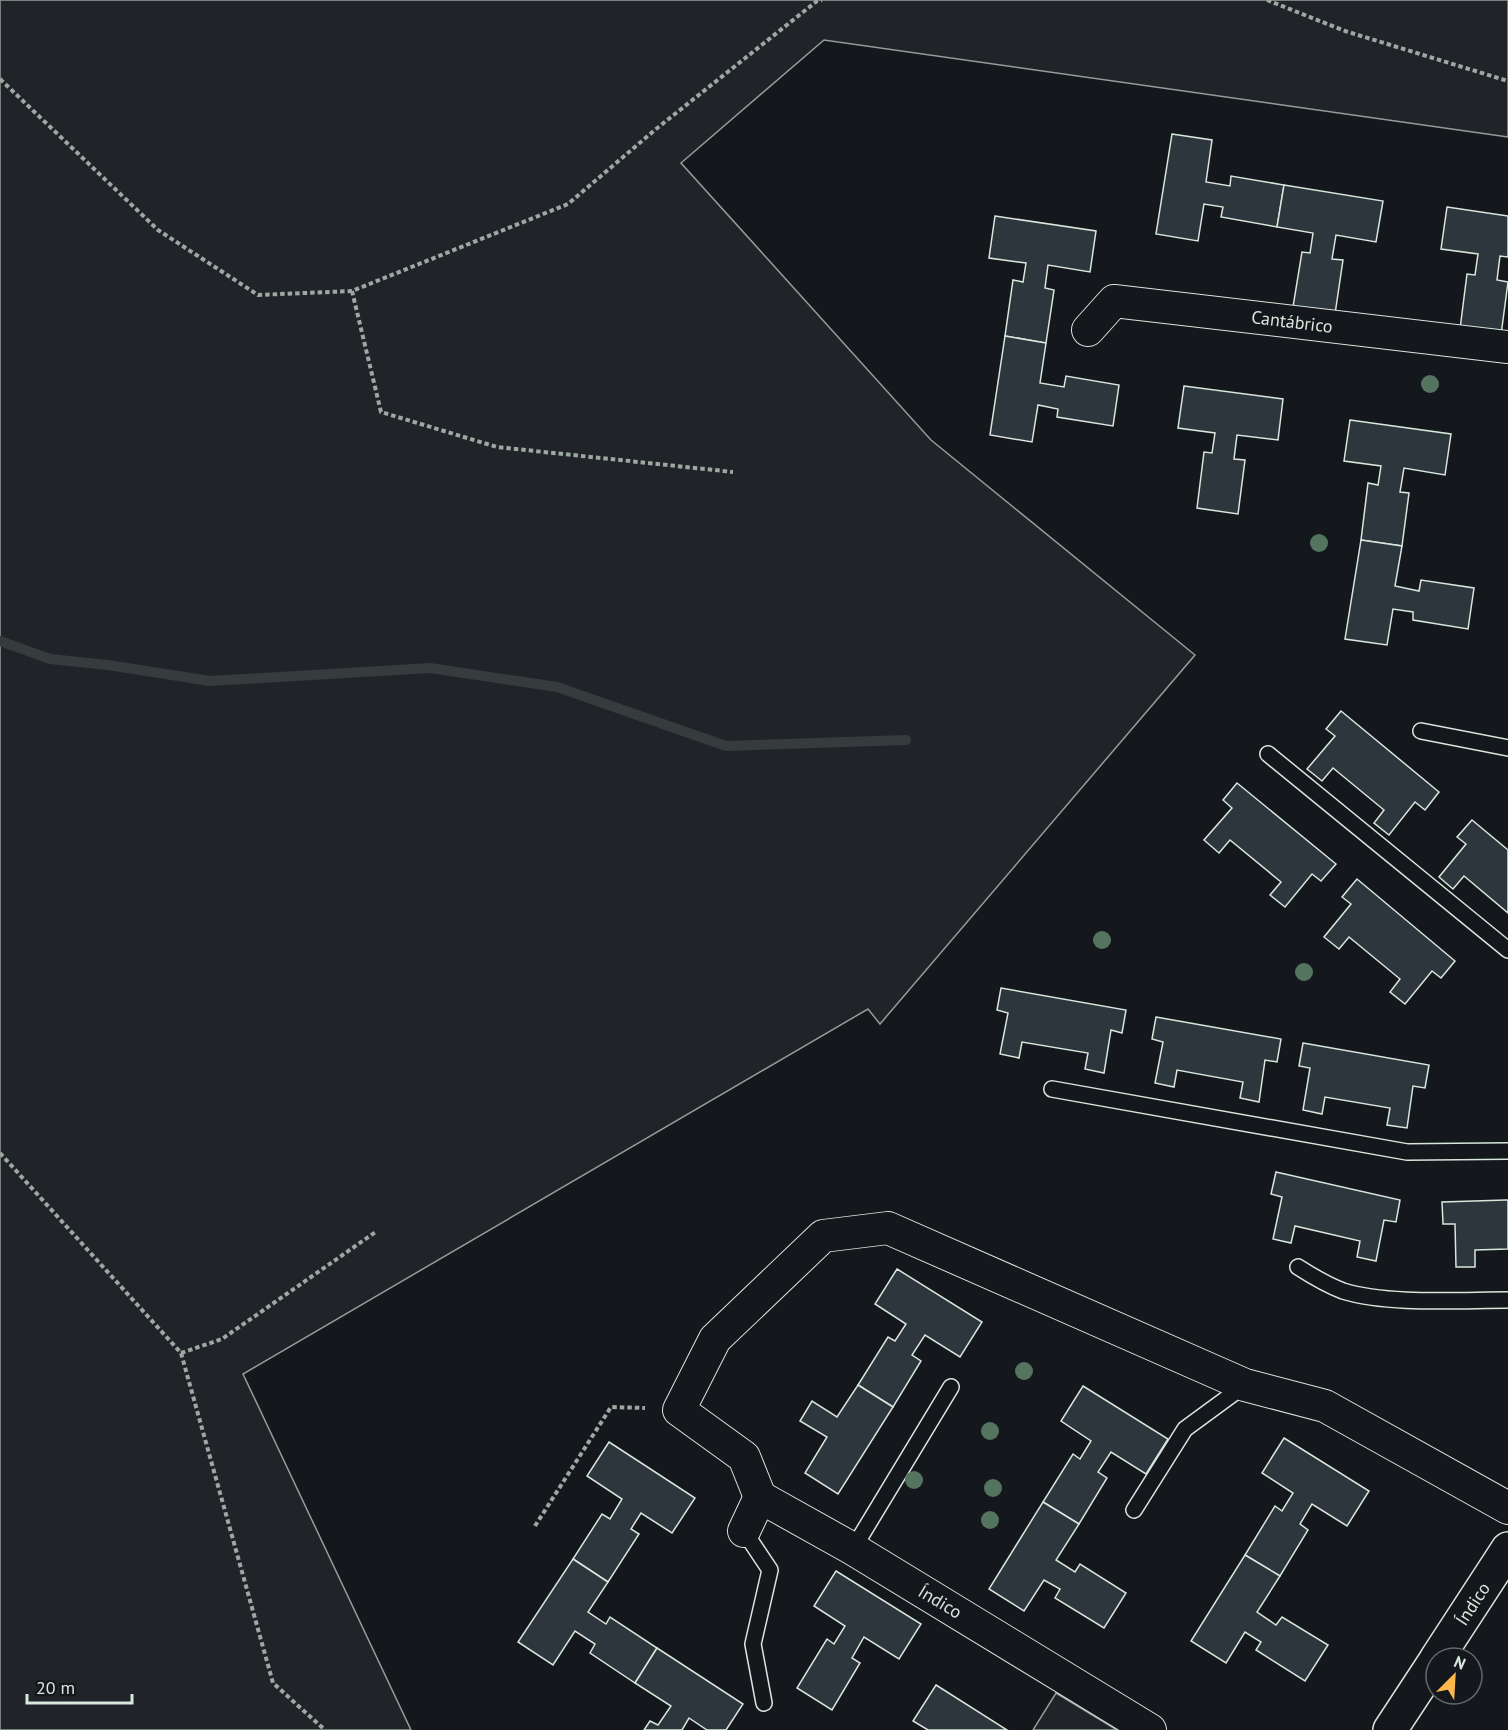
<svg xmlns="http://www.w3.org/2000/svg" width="1508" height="1730" viewBox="0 0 1508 1730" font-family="'PT Sans',sans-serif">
<rect width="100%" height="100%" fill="#14181c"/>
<!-- green -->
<g fill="#202428" stroke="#939e99" stroke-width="1.5">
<path d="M0 0H1508V137L824 40 681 163 931 440 1195 655 880 1024 868 1009 243 1374 411 1730H0Z"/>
<path d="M1056 1693 1117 1730H1033Z"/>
</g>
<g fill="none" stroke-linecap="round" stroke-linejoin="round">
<!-- stream -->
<path stroke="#363b3e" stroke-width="10" d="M0 641 50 659 108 665 210 681 430 668 557 687 726 746 906 740"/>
</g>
<!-- building -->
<g fill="#2c363c" stroke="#d8e6dc" stroke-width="1.5">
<path d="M1172 134 1212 140 1206 182 1230 186 1231 176 1284 185 1277 227 1221 217 1223 207 1204 204 1198 241 1156 234Z"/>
<path d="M1284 185 1383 201 1376 242 1336 235 1332 259 1343 260 1335 314 1293 307 1302 252 1310 253 1313 233 1277 227Z"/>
<path d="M1447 207 1508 216V257L1500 256 1497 280 1508 282 1501 335 1460 329 1467 274 1475 275 1478 254 1441 249Z"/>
<path d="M995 216 1096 231 1090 272 1048 265 1045 288 1054 290 1046 343 1005 336 1013 280 1023 282 1026 263 989 258Z"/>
<path d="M1005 336 1046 343 1040 383 1064 387 1066 376 1119 385 1113 426 1057 417 1058 409 1038 405 1032 442 990 435Z"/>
<path d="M1184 386 1283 399 1278 440 1237 435 1234 459 1245 460 1238 514 1197 508 1204 452 1212 453 1215 433 1178 428Z"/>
<path d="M1350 420 1451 434 1445 475 1404 468 1400 492 1409 493 1402 546 1361 540 1368 483 1378 485 1381 466 1344 461Z"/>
<path d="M1361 540 1402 546 1395 586 1419 591 1421 580 1474 588 1468 629 1413 620V612L1393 609 1387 645 1345 639Z"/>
<path d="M1341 711 1439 792 1425 810 1415 802 1389 835 1374 823 1384 810 1333 768 1322 781 1307 769 1335 736 1326 729Z"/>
<path d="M1237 783 1336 864 1321 881 1312 874 1285 907 1270 895 1281 882 1230 840 1219 853 1204 840 1232 808 1223 800Z"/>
<path d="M1472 820 1508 850V913L1464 876 1453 889 1439 877 1466 844 1457 837Z"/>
<path d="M1357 879 1455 961 1441 978 1432 971 1405 1004 1390 992 1400 979 1349 937 1339 949 1324 937 1351 904 1342 897Z"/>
<path d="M1001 988 1126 1010 1122 1033 1111 1030 1104 1073 1085 1069 1088 1053 1022 1042 1019 1058 1000 1054 1008 1013 997 1010Z"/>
<path d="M1156 1017 1281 1039 1277 1062 1265 1060 1259 1102 1240 1098 1243 1082 1177 1070 1174 1087 1155 1083 1163 1042 1152 1039Z"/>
<path d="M1303 1043 1429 1065 1425 1088 1413 1086 1407 1128 1387 1125 1390 1108 1325 1097 1322 1114 1303 1110 1310 1068 1299 1066Z"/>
<path d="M1276 1172 1400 1200 1396 1222 1384 1220 1376 1261 1357 1257 1360 1241 1295 1226 1291 1243 1273 1239 1282 1197 1271 1194Z"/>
<path d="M1506 1200H1508V1249L1475 1250V1267H1456L1455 1224H1443L1442 1202Z"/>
<path d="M897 1269 982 1322 960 1357 925 1335 912 1355 921 1361 893 1407 858 1385 888 1337 895 1341 906 1324 875 1304Z"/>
<path d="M858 1385 893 1407 838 1494 805 1473 827 1437 800 1421 812 1401 837 1417Z"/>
<path d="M1083 1386 1168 1439 1146 1474 1111 1452 1098 1472 1107 1478 1079 1524 1043 1502 1073 1454 1080 1459 1091 1441 1061 1421Z"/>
<path d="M1284 1438 1369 1491 1347 1526 1312 1504 1300 1524 1308 1530 1280 1576 1245 1555 1275 1506 1282 1511 1293 1493 1262 1473Z"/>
<path d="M609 1442 695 1498 672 1533 641 1513 631 1529 639 1534 608 1582 573 1559 602 1514 610 1519 622 1499 587 1476Z"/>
<path d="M1043 1502 1079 1524 1056 1560 1075 1572 1080 1564 1126 1593 1104 1628 1055 1598 1060 1589 1044 1580 1024 1611 989 1589Z"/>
<path d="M1245 1555 1280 1576 1257 1612 1276 1625 1282 1617 1328 1645 1305 1681 1256 1650 1261 1642 1245 1632 1226 1663 1191 1641Z"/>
<path d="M573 1559 608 1582 588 1612 606 1624 610 1617 657 1648 635 1683 590 1653 595 1644 575 1631 553 1665 518 1642Z"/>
<path d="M836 1571 921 1624 899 1659 864 1637 852 1658 860 1663 832 1710 797 1688 827 1639 834 1644 845 1626 814 1606Z"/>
<path d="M657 1648 743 1704 726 1730H707L689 1718 682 1730H644L650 1721 658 1725 671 1706 635 1683Z"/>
<path d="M936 1685 1007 1730H928L913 1721Z"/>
</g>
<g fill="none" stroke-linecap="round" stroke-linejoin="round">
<!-- service casing -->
<g stroke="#d8e6dc" stroke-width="18">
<g id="service">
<path d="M1421 731 1508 748"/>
<path d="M1268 754 1508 950"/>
<path d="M1052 1089 1407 1152 1508 1151"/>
<path d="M1298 1267C1312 1276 1327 1285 1343 1291 1388 1305 1459 1300 1508 1300"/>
<path d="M1134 1510 1185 1429 1245 1385"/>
<path d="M744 1531 770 1570 753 1644 764 1703"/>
<path d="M853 1549 951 1387"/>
</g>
</g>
<!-- minor casing -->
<g stroke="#d8e6dc" stroke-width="34">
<g id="minor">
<path d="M1088 330 1114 301 1508 347"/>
<path d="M760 1497 744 1457 679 1410 715 1339 823 1236 888 1228 1245 1385 1325 1406 1508 1508"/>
<path d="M744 1531 760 1497 853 1549 1150 1730"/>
</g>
</g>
<!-- tertiary casing -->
<g stroke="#d8e6dc" stroke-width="36">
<g id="tertiary">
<path d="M1437 1658 1508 1549"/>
<path d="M1390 1730 1436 1660"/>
</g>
</g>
<!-- path -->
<g stroke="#9da8a2" stroke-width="4" stroke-dasharray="4.5 3" stroke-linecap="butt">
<path d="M1267 0 1345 31 1508 81"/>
<path d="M0 79 158 230 258 295 352 291 568 204 656 129 817 1 822 0"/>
<path d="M352 291 381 412 497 447 733 472"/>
<path d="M0 1153 181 1353 273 1683 325 1730"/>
<path d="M181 1353 222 1339 377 1231"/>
<path d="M535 1526 611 1407 645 1408"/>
</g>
<!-- service -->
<use href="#service" stroke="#14181c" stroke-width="15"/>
<!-- minor -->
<use href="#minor" stroke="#14181c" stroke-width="32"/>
<!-- tertiary -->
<use href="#tertiary" stroke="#14181c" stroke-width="33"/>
</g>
<!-- trees -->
<g fill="#55745f">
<circle cx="1430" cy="384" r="9"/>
<circle cx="1319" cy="543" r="9"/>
<circle cx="1102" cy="940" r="9"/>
<circle cx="1304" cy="972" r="9"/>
<circle cx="1024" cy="1371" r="9"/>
<circle cx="990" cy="1431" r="9"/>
<circle cx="914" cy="1480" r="9"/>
<circle cx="993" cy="1488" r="9"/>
<circle cx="990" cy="1520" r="9"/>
</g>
<g text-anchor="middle" stroke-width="4.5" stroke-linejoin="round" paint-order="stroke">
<!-- street labels -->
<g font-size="18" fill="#d8e6dc" stroke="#14181c">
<text transform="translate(1292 322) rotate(7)" y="6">Cantábrico</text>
<text transform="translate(940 1602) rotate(31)" y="6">Índico</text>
<text transform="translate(1473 1604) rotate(-57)" y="6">Índico</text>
</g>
</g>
<!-- north arrow -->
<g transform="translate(1454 1676) rotate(24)"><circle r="28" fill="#14181c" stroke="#626a69" stroke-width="1.5"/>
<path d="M0-4.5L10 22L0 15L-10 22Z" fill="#ffb74d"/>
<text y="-9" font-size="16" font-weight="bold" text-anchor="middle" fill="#d8e6dc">N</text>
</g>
<!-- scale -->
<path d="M27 1694v9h105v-9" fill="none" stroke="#d8e6dc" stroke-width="3"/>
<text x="36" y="1694" font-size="18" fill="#d8e6dc" stroke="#14181c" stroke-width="4.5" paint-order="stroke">20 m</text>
</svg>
